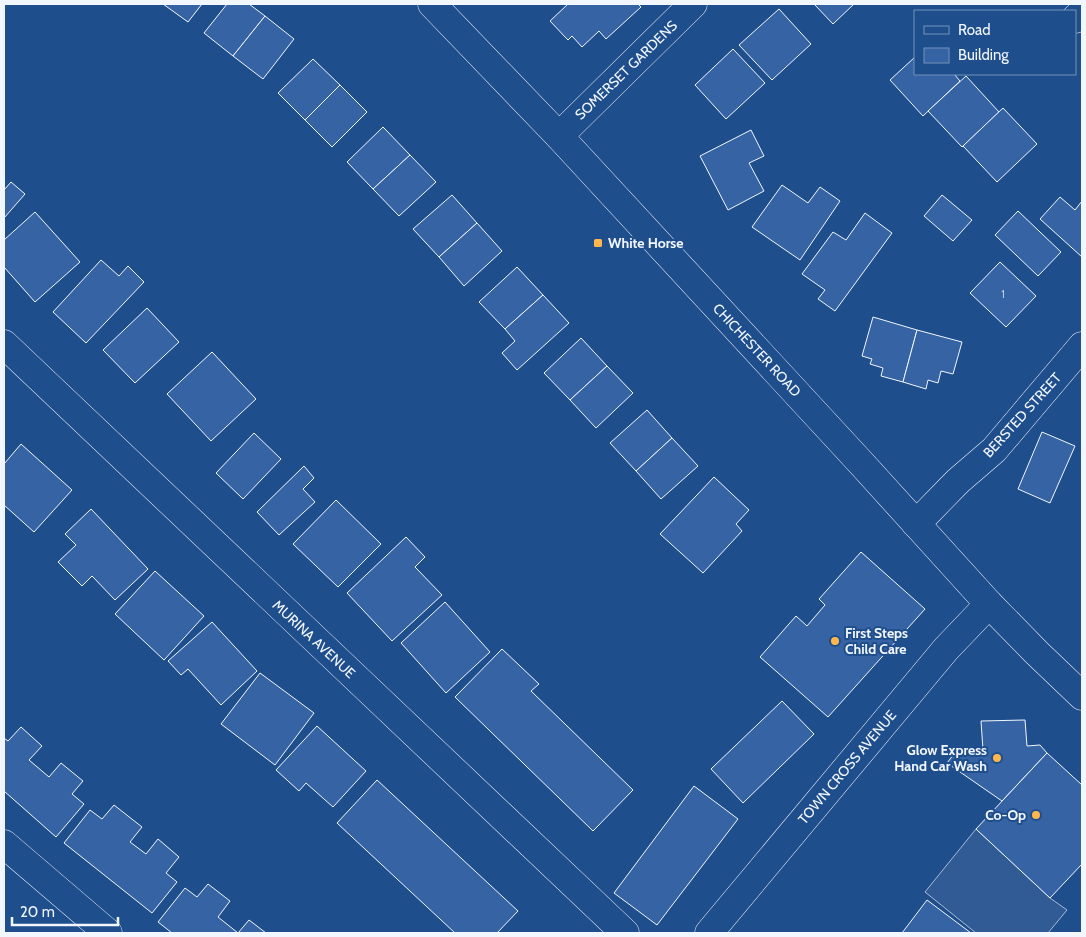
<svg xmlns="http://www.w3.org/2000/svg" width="1086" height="937" viewBox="0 0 1086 937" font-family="Cabin,sans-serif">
<rect width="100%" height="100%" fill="#1f4e8c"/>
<!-- built -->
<path fill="#305b95" stroke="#a8bbd7" d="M976 829 1050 898 1067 910 1048 933H976L925 892Z"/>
<!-- building -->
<g fill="#3563a3" stroke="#f2f6ff">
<path d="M163 4H202L188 22Z"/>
<path d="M227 4H249L265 16 233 56 204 33Z"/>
<path d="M568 4H638L641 7 606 39 599 31 582 47 572 36 568 40 550 21Z"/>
<path d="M814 4H854L833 24Z"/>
<path d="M779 9 811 44 772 80 739 45Z"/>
<path d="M265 16 294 39 263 79 233 56Z"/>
<path d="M733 49 765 83 726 119 695 85Z"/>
<path d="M915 57V74H954L960 81 923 116 890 80Z"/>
<path d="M313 59 340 85 305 120 278 93Z"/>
<path d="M966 76 999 112 962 147 928 111Z"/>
<path d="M340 85 367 112 332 147 305 120Z"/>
<path d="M1003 108 1037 144 997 182 963 146Z"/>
<path d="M383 127 410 155 373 189 347 162Z"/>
<path d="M751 130 764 156 749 163 764 191 728 210 700 156Z"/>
<path d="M410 155 436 182 399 216 373 189Z"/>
<path d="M11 182 25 194 4 218V190Z"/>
<path d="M782 185 808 203 820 187 840 201 800 260 752 227Z"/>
<path d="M452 195 477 223 439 257 413 229Z"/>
<path d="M942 195 972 220 953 241 924 216Z"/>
<path d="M1060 197 1075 210 1082 201V257L1040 219Z"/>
<path d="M1018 211 1061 252 1038 276 995 235Z"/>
<path d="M35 212 80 262 35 302 4 267V240Z"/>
<path d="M865 213 892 233 835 311 818 299 825 290 802 274 833 232 846 240Z"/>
<path d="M477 223 502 251 464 286 439 257Z"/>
<path d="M101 260 119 276 128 266 144 282 86 343 53 312Z"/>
<path d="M1000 262 1036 296 1006 327 970 293Z"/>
<path d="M517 267 543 295 505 329 479 302Z"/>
<path d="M543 295 569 323 517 370 502 353 515 341 505 329Z"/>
<path d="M147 308 179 342 135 383 103 350Z"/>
<path d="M873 317 917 330 903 382 881 376 883 368 870 364 872 359 862 356Z"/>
<path d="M917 330 962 342 953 374 941 371 938 383 928 380 926 389 903 382Z"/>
<path d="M581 338 607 366 570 400 544 373Z"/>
<path d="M212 352 256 399 211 441 167 394Z"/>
<path d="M607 366 633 393 596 428 570 400Z"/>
<path d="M647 410 672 438 636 471 610 443Z"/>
<path d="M1042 432 1075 446 1050 503 1018 489Z"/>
<path d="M254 433 281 459 243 499 216 473Z"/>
<path d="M672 438 698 466 661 499 636 471Z"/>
<path d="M21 444 72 490 34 532 4 505V464Z"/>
<path d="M304 466 314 478 303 489 315 502 279 535 257 512Z"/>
<path d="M714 477 749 510 736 524 742 531 703 573 660 534Z"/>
<path d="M336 500 381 544 338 587 293 544Z"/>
<path d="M91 509 148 569 115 600 92 576 82 586 58 562 76 545 65 534Z"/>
<path d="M406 537 425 557 415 567 442 595 392 641 347 593Z"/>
<path d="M861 552 925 609 828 717 760 657 796 616 807 626 825 605 819 599Z"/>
<path d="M155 571 204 616 164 660 115 614Z"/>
<path d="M445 602 490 652 446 693 401 643Z"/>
<path d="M212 622 257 671 221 705 188 669 181 675 168 661Z"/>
<path d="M502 649 539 684 531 691 633 790 593 831 455 697Z"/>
<path d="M260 673 314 713 275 765 221 724Z"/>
<path d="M782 701 814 734 743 803 711 769Z"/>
<path d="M1025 720 1027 746 1040 745 1047 753 1002 801 947 763 957 750H983L981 721Z"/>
<path d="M317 726 366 771 333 807 306 783 299 791 276 770Z"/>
<path d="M21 727 42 746 29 760 49 777 61 763 83 781 72 794 84 804 56 837 4 791V738L8 741Z"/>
<path d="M1047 753 1082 785V864L1050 898 976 829Z"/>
<path d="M377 780 518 911 497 933H455L337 823Z"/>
<path d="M694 786 738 819 657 925 614 893Z"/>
<path d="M114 805 142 827 130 842 146 854 158 839 179 857 166 873 177 882 152 913 64 843 90 810 102 819Z"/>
<path d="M208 884 230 901 218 917 238 933 249 920 266 933H172L158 922 185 888 197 897Z"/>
<path d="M927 900 971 933H902Z"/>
</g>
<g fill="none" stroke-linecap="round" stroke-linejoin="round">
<!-- minor casing -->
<g stroke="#f2f6ff" stroke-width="29">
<g id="minor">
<path d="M1075 19 1082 12"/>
<path d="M559 136 693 4"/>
<path d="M4 344 625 933"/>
<path d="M916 524 958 481 994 450 1082 346"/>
<path d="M4 844 108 933"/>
<path d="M709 933 946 649 989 604"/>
</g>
</g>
<!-- secondary casing -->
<g stroke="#f2f6ff" stroke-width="29">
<path id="secondary" d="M432 4 559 136 862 464 989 604 1037 653 1082 696"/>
</g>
<!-- minor -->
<use href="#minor" stroke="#1f4e8c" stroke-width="28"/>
<!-- secondary -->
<use href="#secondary" stroke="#1f4e8c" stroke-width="28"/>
</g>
<!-- markers -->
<g fill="#ffb74d" stroke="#1f4e8c" stroke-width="2">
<rect x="593" y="238" width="10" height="10" rx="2.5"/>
<circle cx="835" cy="641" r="5"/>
<circle cx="997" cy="758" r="5"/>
<circle cx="1036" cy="815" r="5"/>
</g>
<g text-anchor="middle" stroke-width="4" stroke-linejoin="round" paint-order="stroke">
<!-- number labels -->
<g font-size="11" fill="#c3d1e8">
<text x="1003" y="298">1</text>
</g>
<!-- street labels -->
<g font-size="14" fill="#f2f6ff" stroke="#1f4e8c">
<text transform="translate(626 70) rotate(-44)" y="5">SOMERSET GARDENS</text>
<text transform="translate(757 350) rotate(47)" y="5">CHICHESTER ROAD</text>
<text transform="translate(1022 415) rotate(-48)" y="5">BERSTED STREET</text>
<text transform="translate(314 639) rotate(43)" y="5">MURINA AVENUE</text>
<text transform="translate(847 767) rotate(-50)" y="5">TOWN CROSS AVENUE</text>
</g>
<!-- poi labels -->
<g font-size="14" font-weight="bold" fill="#f2f6ff" stroke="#1f4e8c" text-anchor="start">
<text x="608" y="248">White Horse</text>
<text x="845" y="638">First Steps<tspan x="845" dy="16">Child Care</tspan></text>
<text x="987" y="755" text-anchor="end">Glow Express<tspan x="987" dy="16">Hand Car Wash</tspan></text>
<text x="1026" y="820" text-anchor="end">Co-Op</text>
</g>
</g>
<!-- border -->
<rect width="1086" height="937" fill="none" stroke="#f2f6ff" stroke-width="10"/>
<!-- legend -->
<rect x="914" y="10" width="162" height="65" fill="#1f4e8c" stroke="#7391ba"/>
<rect x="924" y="26" width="25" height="8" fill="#1f4e8c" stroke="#7391ba"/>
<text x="958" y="35" font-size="15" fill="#f2f6ff">Road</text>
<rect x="924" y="48" width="25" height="15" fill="#3563a3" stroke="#7391ba"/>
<text x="958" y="60" font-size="15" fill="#f2f6ff">Building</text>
<!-- scale -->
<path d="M12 917v8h106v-8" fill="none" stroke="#f2f6ff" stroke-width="2.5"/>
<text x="20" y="917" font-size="15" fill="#f2f6ff" stroke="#1f4e8c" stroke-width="4" paint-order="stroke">20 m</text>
</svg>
